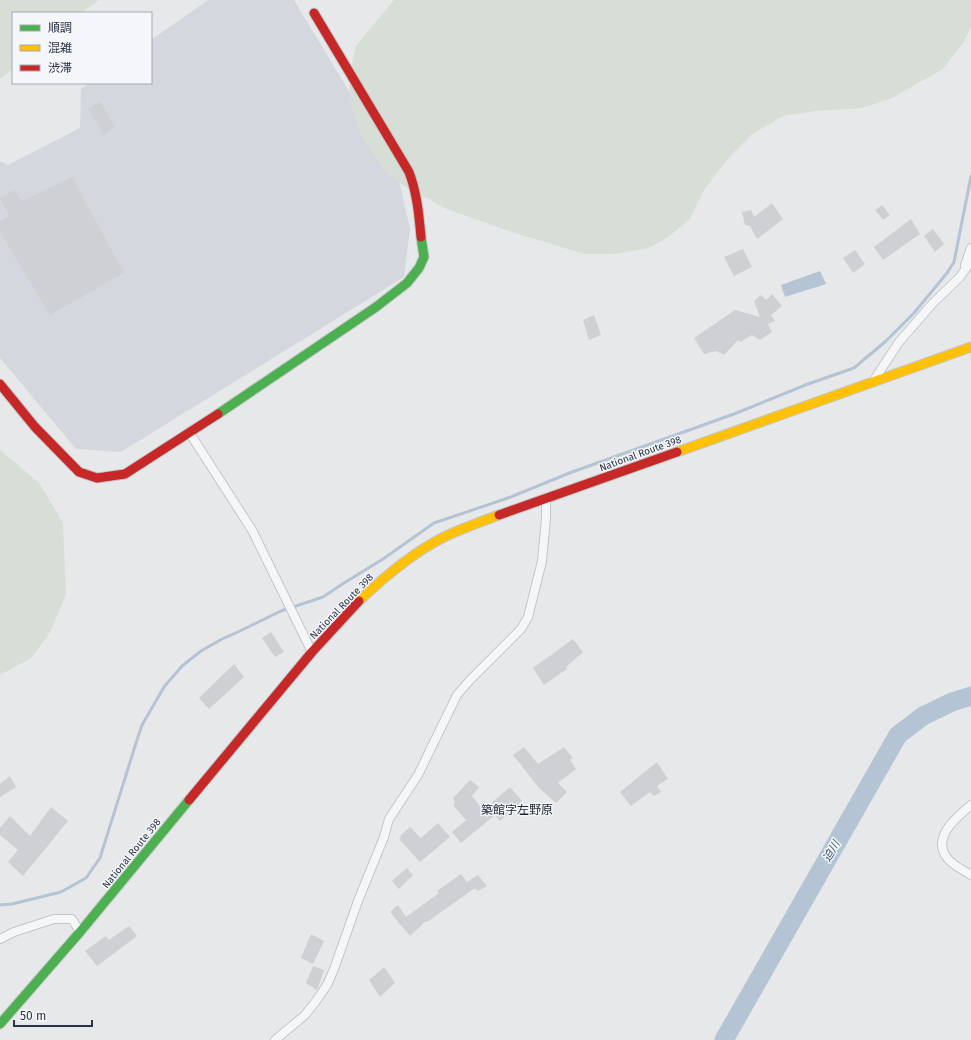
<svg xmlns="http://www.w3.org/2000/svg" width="971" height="1040" viewBox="0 0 971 1040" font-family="'Fira Sans','Noto Sans JP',sans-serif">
<rect width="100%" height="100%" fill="#e6e8ea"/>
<!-- built -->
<path fill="#d4d7dd" d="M208 0H294L397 171 410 229 404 277 121 452 76 449 0 358V161L8 165 80 128 81 89 90 83H151V40Z"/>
<!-- green -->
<g fill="#d6ded6">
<path d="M0 0H99L81 13H13V68L0 79Z"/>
<path d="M394 0H971V27L963 43 943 69 892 98 861 108 815 111 783 116 752 134 729 157 704 190 690 219 668 237 649 248 614 254H585L518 234 449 210 404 186 385 171 363 140 351 106 349 77 356 46Z"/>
<path d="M0 450 40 484 63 523 66 595 49 634 31 658 0 675Z"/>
</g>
<!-- water -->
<path fill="#b4c4d5" d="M820 271 826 284 785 297 781 285Z"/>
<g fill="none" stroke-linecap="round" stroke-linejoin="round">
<!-- stream -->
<path stroke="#b4c4d5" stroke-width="3" d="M0 905 12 904 61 892 86 878 100 858 136 743 142 725 164 687 182 666 201 651 222 639 240 631 281 611 323 597 344 583 383 559 434 523 508 498 572 472 734 414 808 384 854 368 886 341 914 313 947 273 954 262 971 176"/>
<!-- river -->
<path stroke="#b4c4d5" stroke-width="19" d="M724 1040 898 735 923 716 952 702 971 696"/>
</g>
<!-- building -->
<g fill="#ced0d3">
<path d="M100 101 115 127 104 135 88 109Z"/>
<path d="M72 177 124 273 50 315 0 232V221L9 216 0 198 14 190 22 201Z"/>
<path d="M772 203 783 219 757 239 750 226 745 225 742 212 751 210 754 217Z"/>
<path d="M882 205 890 215 883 220 875 210Z"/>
<path d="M911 219 920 234 883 260 874 247Z"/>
<path d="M933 229 944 244 935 252 924 236Z"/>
<path d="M743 249 752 267 734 276 724 257Z"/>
<path d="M855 250 865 264 853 273 843 258Z"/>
<path d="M772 294 782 306 771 315 775 321 768 324 772 332 760 340 752 335 740 342 738 340 724 355 716 351 704 354 694 338 735 310 760 317 754 301 761 295 766 300Z"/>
<path d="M594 315 601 335 589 340 583 320Z"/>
<path d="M271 632 284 652 275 657 262 638Z"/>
<path d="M573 639 583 652 566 667 567 669 544 685 533 668Z"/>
<path d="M234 664 244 677 209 709 199 698Z"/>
<path d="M524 747 538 764 564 747 573 758 570 760 576 769 558 783 567 792 556 803 540 789 513 755Z"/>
<path d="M657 762 668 779 657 786 661 792 654 796 650 792 631 806 620 792Z"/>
<path d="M10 776 16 787 0 797V784Z"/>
<path d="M470 780 479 787 472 796 483 810 510 787 522 801 500 821 495 815 461 843 452 832 466 820 453 805 455 802 453 798Z"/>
<path d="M51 807 68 821 23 876 8 862 18 850 0 835V828L10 816 30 836Z"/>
<path d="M438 823 450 837 420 862 399 839 401 838 400 836 410 827 421 838Z"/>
<path d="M407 868 413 875 399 889 392 881Z"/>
<path d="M461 874 467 882 478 875 487 886 478 891 475 888 427 922 426 921 410 936 390 912 398 905 406 917 439 893 437 891Z"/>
<path d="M129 926 137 936 97 966 85 951 106 936 109 940Z"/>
<path d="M311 934 324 941 313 964 301 958Z"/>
<path d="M313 966 324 970 317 990 306 983Z"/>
<path d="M384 967 395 983 380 997 369 980Z"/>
</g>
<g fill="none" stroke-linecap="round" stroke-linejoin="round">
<!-- street casing -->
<g stroke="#c4c6c8" stroke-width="10">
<g id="street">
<path d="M965 265 971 248"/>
<path d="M874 380 899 342 933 303 960 277 971 261"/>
<path d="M189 432 252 530 312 652"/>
<path d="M971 805C957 817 930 838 948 859 954 866 963 870 971 875"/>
<path d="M0 939 14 932 54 919H72L80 932"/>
<path d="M275 1040 305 1015 316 1001 327 985 334 969 358 901 384 837 389 819 418 775 457 695 470 680 521 629 528 617 542 561 546 518V498"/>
</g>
</g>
<!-- fast casing -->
<g stroke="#c4c6c8" stroke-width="11">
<g id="fast">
<path d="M218 414 376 307 407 283 419 268 424 257 421 237"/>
<path d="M0 1024 80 932 189 800"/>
</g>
</g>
<!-- slow casing -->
<g stroke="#c4c6c8" stroke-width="11">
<g id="slow">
<path d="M677 452 971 347"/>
<path d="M359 601C384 577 411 554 442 538 460 529 480 522 499 515"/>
</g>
</g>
<!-- jam casing -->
<g stroke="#c4c6c8" stroke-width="11">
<g id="jam">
<path d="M314 13 409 172C417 193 419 215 421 237"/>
<path d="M0 384 35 427 79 472 97 478 125 474 218 414"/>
<path d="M499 515 677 452"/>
<path d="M189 800 312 652 359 601"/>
</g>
</g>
<!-- street -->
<use href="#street" stroke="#f5f6f7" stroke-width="8"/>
<!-- fast -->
<use href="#fast" stroke="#4caf50" stroke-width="9"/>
<!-- slow -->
<use href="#slow" stroke="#ffc107" stroke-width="9"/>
<!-- jam -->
<use href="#jam" stroke="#c62828" stroke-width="9"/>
</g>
<g text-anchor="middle" stroke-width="3" stroke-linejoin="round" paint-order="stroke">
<!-- street labels -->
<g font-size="10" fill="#2b3445" stroke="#f4f6f9">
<text transform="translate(640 453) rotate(-20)" y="4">National Route 398</text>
<text transform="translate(341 606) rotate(-46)" y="4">National Route 398</text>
<text transform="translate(131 853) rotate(-51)" y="4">National Route 398</text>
</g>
<!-- water labels -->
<g font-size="11" font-style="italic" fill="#34527a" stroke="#f4f6f9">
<text transform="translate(831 851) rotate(-60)" y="4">迫川</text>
</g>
<!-- quarter labels -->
<g font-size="12" fill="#1d2536" stroke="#f4f6f9">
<text x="517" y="814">築館字左野原</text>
</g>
</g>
<!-- legend -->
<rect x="12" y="12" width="140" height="72" fill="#f4f6f9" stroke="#a4a8b1"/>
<rect x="20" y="25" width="20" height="6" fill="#4caf50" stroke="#a4a8b1"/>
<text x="48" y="32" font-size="12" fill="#2b3445">順調</text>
<rect x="20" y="45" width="20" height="6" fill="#ffc107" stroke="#a4a8b1"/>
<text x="48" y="52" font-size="12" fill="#2b3445">混雑</text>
<rect x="20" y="65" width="20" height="6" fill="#c62828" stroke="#a4a8b1"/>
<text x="48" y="72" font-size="12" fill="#2b3445">渋滞</text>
<!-- scale -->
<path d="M14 1020v6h78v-6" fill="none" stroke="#2b3445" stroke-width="2"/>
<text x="20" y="1020" font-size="12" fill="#2b3445" stroke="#f4f6f9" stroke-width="3" paint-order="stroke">50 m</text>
</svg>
